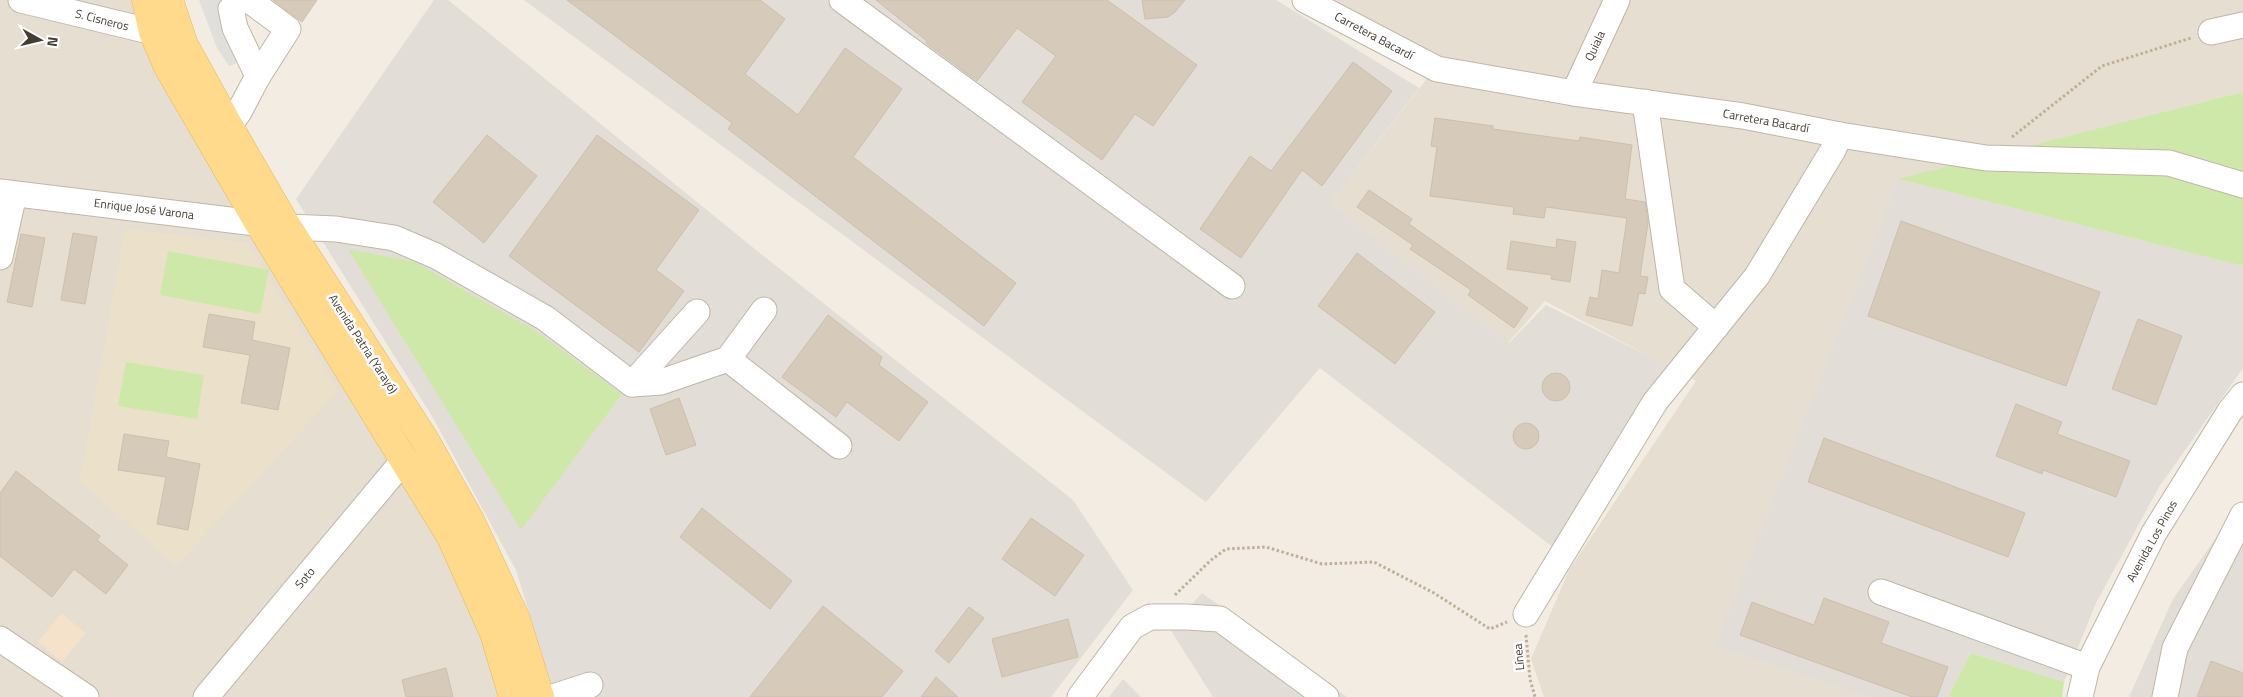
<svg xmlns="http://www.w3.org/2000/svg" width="2243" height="697" viewBox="0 0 2243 697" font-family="'Titillium Web',sans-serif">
<rect width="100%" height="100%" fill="#f2ece2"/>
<!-- residential -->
<g fill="#e6ded0">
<path d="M0 0H139L447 548 487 643 502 697H0Z"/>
<path d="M1314 0H2243V92L1898 180 1714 647 1867 697H1544L1531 659 1569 570 1696 381 1545 301 1507 344 1330 203 1436 67Z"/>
</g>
<!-- commercial -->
<path fill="#f5e2cb" d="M61 613 86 633 62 662 38 642Z"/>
<!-- industrial -->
<g fill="#e3ddd7">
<path d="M434 0H448L761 254 1073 500 1133 590 1051 697H555L516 570 432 416 296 199Z"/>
<path d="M524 0H1276L1419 88 1330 203 1509 343 1546 305 1677 370 1554 548 1320 368 1206 502Z"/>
<path d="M1898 179 2243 266V368L2159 487 2096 603 2064 682 1971 653 1948 697H1867L1714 647Z"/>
<path d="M2243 500V697H2129L2173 599Z"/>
<path d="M1202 593 1347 697H1213L1170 629Z"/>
<path d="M1123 679 1141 697H1109Z"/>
</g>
<!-- education -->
<path fill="#ebe1cb" d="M125 229 248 243 338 391 176 566 80 481Z"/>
<!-- green -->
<g fill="#cee8a9">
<path d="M2243 92V266L1898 179Z"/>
<path d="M348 249 415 262 536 331 622 394 521 530Z"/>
<path d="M168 251 269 270 260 314 160 295Z"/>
<path d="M126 362 204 375 197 419 118 406Z"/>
<path d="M1971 653 2064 682 2062 697H1948Z"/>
</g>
<!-- parking -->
<path fill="#e1dfdb" d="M199 0H220L231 9 249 58 229 66 217 48Z"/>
<!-- building -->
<g fill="#d6caba" stroke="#cebfaa">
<path d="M273 0H317L302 22Z"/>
<path d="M567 0H760L785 19 745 74 798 115 845 48 902 89 853 157 1016 283 984 326 728 129 732 123Z"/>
<path d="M876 0H1107L1197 65 1153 126 1135 114 1102 160 1022 102 1056 56 1017 28 977 81 926 43 927 41Z"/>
<path d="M1142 0H1185L1175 12 1168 17 1145 19Z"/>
<path d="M1353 62 1392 91 1322 186 1302 170 1241 258 1200 229 1250 156 1271 171Z"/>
<path d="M1435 118 1493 126V129L1579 141 1580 137 1632 145 1625 199 1645 202 1648 223 1640 276 1648 277 1645 294 1639 293 1632 326 1586 315 1590 297 1598 299 1602 270 1619 273 1627 218 1546 207 1544 218 1513 214 1514 207 1430 196 1437 147 1431 146Z"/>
<path d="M487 135 537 176 484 243 433 202Z"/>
<path d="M597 135 699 210 656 270 684 291 639 352 509 256Z"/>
<path d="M1369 190 1412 219 1409 224 1528 308 1514 328 1468 295 1471 290 1410 249 1413 245 1357 207Z"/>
<path d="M1901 221 2100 292 2066 386 1868 316Z"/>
<path d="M73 233 97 237 85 304 61 300Z"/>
<path d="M21 234 45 238 32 307 7 302Z"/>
<path d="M1557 239 1576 242 1570 282 1551 279 1552 275 1507 269 1511 241 1556 248Z"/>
<path d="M1357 253 1435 312 1395 364 1318 306Z"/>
<path d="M209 314 255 322 252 340 290 348 278 410 241 403 250 355 203 347Z"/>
<path d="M828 315 882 357 879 365 928 402 899 441 847 402 836 417 782 377Z"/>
<path d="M2138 319 2182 336 2156 405 2112 389Z"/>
<circle cx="1556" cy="387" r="14"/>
<path d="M679 398 696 445 666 455 650 409Z"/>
<path d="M2016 404 2062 422 2057 434 2130 461 2116 497 2043 470 2042 474 1996 456Z"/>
<circle cx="1526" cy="436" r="13"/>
<path d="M124 434 169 441 166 457 200 464 188 530 157 524 166 477 118 470Z"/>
<path d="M1824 438 2025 513 2008 557 1808 482Z"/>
<path d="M16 471 100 536 97 540 128 565 106 594 74 569 52 597 0 556V493Z"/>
<path d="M702 508 792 581 770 609 680 537Z"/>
<path d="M1031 518 1084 555 1055 596 1002 559Z"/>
<path d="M1824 598 1889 622 1881 643 1948 667 1937 697H1912L1740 635 1752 602 1814 625Z"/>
<path d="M823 606 903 671 882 697H750Z"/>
<path d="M969 607 984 618 949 663 935 651Z"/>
<path d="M1068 619 1078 657 1002 677 992 639Z"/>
<path d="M2211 661 2243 673V697H2197Z"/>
<path d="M446 668 453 697H406L402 680Z"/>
<path d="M936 677 958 697H921Z"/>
</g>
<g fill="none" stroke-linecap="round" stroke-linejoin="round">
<!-- minor casing -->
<g stroke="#c0b6a7" stroke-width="27">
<g id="minor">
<path d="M21 0 153 32"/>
<path d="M242 0 231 9 235 28 258 76"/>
<path d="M842 0 1232 286"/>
<path d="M1305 0 1437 69 1574 93 1743 116 1840 135 1986 158 2169 163 2243 185"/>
<path d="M2211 32 2243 25"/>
<path d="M1574 93 1617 0"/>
<path d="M1645 102 1672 289 1716 327"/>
<path d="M229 126 239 112 258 76 288 29 249 0"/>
<path d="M0 192 288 227 336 229 394 238 436 256 545 318 632 384 697 312"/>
<path d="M0 257 14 194"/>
<path d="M728 359 839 446"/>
<path d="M632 384 661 382 728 359 764 310"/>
<path d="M1881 592 2087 667"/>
<path d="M1526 614 1655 402 1757 276 1833 150 1840 135"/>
<path d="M0 639 86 697"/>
<path d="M206 697 404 460"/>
<path d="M553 697 590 685"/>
<path d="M1080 697 1132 627 1150 617H1186L1220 619 1326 697"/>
<path d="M2080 697 2087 667 2154 533 2230 411 2243 395"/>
<path d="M2165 697 2175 648 2243 515"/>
</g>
</g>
<!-- major casing -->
<g stroke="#e6b75b" stroke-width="29">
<g id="major">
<path d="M146 0 153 32 168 67 258 222 451 537 494 633 513 697"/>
<path d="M169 0 184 45 235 137 283 220 423 437 471 522 516 619 540 697"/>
</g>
</g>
<!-- path -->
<g stroke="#bfaf95" stroke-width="3" stroke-dasharray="2.5 2.5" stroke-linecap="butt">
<path d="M2012 137 2102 66 2191 38"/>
<path d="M1175 595 1211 560 1226 549 1266 547 1322 564 1374 562 1434 593 1490 629 1507 622"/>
<path d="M1526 635 1530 679 1535 697"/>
</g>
<!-- minor -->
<use href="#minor" stroke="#fff" stroke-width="25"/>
<!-- major -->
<use href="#major" stroke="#ffda8d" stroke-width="28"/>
</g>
<g text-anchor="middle" stroke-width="5" stroke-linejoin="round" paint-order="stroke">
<!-- street labels -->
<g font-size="12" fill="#433c32" stroke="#fff">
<text transform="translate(102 20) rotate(14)" y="4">S. Cisneros</text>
<text transform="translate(1374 36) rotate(28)" y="4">Carretera Bacardí</text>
<text transform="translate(1595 46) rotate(-65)" y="4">Quiala</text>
<text transform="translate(1766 121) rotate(10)" y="4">Carretera Bacardí</text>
<text transform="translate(144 209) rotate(7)" y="4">Enrique José Varona</text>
<text transform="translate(363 344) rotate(57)" y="4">Avenida Patria (Yarayó)</text>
<text transform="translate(2152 541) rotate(-61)" y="4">Avenida Los Pinos</text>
<text transform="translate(305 578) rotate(-50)" y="4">Soto</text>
<text transform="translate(1519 657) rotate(-95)" y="4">Línea</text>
</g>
</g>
<!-- north arrow -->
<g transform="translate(40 40) rotate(98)" stroke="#ffffff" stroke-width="4" paint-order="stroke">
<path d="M0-4L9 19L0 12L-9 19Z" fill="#433c32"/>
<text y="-8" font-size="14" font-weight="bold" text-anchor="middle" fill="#433c32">N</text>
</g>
</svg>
